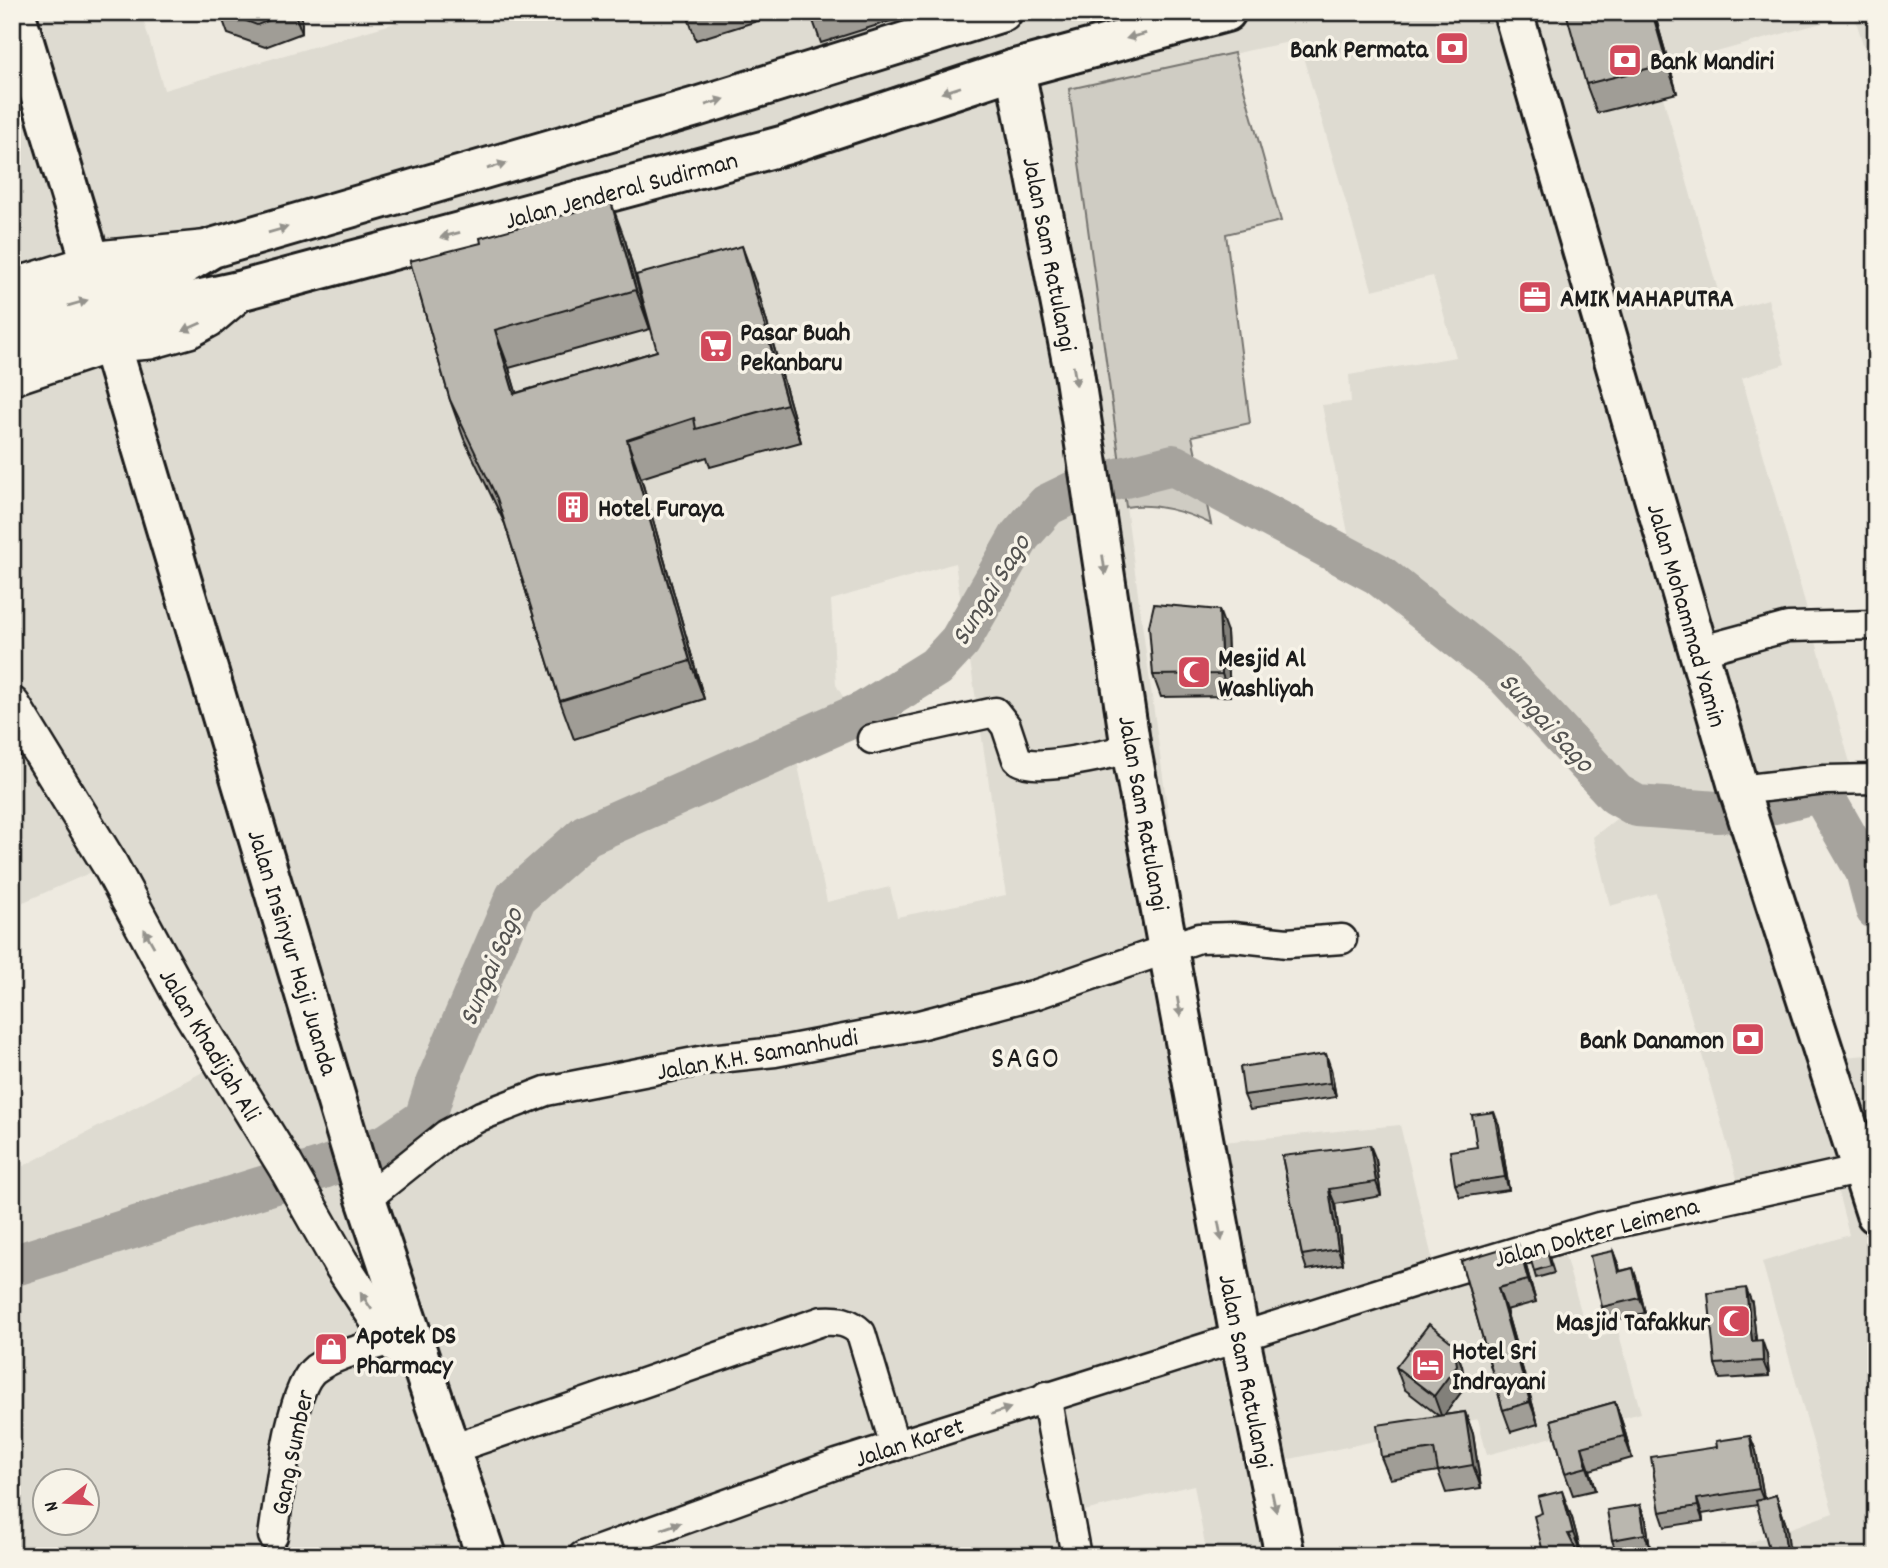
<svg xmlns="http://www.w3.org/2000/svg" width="1888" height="1568" viewBox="0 0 1888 1568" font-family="Dekko,sans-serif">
<rect width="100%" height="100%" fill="#eeeae0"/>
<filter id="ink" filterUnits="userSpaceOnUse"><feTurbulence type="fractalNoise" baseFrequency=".0143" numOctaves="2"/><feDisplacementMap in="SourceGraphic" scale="14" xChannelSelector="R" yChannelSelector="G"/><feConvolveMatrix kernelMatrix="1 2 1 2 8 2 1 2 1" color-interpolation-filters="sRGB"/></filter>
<g filter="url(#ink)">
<!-- built -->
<path fill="#dedbd1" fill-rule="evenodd" d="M12 12H141L164 90 395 23 392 12H1876V88L1854 14 1655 69 1724 312 1768 299 1785 364 1742 378 1852 770 1752 788 1835 1058 1876 1054V1556H1713L1833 1513 1762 1262 1849 1235 1833 1173 1742 1196 1656 893 1610 906 1593 837 1620 816 1634 814 1604 788 1535 714 1357 577 1322 405 1351 402 1349 375 1456 357 1433 276 1372 290 1298 40 1069 89 1213 1143 1400 1125 1437 1278 1561 1242 1589 1339 1618 1331 1641 1413 1487 1455 1478 1419 1248 1468 1266 1556H1207L1194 1485 1063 1516 1067 1556H12V1172L222 1062 110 864 12 907ZM955 563 1006 895 897 917 890 887 827 902 796 756 860 725 836 685 831 600ZM46 1480H88V1522H46Z"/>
<!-- green -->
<path fill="#cfccc3" stroke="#767470" stroke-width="2" d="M1234 53 1281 221 1226 234 1250 423 1192 436 1211 524C1187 512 1153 502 1126 507L1069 89Z"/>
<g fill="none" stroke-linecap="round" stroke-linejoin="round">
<!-- river -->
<path stroke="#a6a39d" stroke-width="42" d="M12 1266 323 1168 388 1144 425 1119 436 1084 516 897 586 835 864 712 936 667 960 641 1020 536 1047 505 1082 488 1173 465 1378 574 1505 674 1616 794 1637 806 1717 812 1746 810 1814 793 1822 794 1866 871 1876 909"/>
<!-- minor casing -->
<g stroke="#1c1c1c" stroke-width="33">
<g id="minor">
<path d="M1699 651 1788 627 1876 625"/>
<path d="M872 739 995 712 1006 726 1017 759C1036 774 1107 753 1131 749"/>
<path d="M1739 790 1825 780 1876 779"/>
<path d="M366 1199 447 1134 481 1116 546 1091 710 1059 775 1052 919 1025 1037 994 1199 938 1233 937 1287 943 1342 939"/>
<path d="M1046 1396 1076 1556"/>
<path d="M452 1449 822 1321C838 1320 849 1321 861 1333L895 1446"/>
<path d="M273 1536C279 1500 289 1389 315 1369 336 1354 367 1348 391 1340"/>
<path d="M583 1556 837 1464 1411 1283 1599 1227 1876 1166"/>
</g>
</g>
<!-- tertiary casing -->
<g stroke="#1c1c1c" stroke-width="40">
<g id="tertiary">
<path d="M12 287 108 258 212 248"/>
<path d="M12 377 111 344 150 341 189 330 209 319 243 290"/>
<path d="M12 705 109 863 180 994 285 1165 340 1262 391 1340 425 1372"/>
</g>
</g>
<!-- secondary casing -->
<g stroke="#1c1c1c" stroke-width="44">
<g id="secondary">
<path d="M15 12 91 263"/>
<path d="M1015 69 1074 372 1131 749 1240 1338 1285 1556"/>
</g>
</g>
<!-- primary casing -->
<g stroke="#1c1c1c" stroke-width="44">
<g id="primary">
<path d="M1513 12 1739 790 1876 1214"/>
<path d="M12 322 160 279 212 248 696 107 1002 12"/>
<path d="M111 344 366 1199 486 1556"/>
<path d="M12 351 150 310 243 290 785 145 1015 69 1226 12"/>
</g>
</g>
<!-- minor -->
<use href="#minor" stroke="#f7f3e8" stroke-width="28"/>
<!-- tertiary -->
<use href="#tertiary" stroke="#f7f3e8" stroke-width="35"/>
<!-- secondary -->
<use href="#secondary" stroke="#f7f3e8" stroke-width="38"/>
<!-- primary -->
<use href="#primary" stroke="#f7f3e8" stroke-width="38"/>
</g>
<!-- wall -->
<g fill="#a09d96" stroke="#1c1c1c" stroke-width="2">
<path d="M220 12H302V33L265 47 228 34Z"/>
<path d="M686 12H786L696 40Z"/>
<path d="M810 12H919L821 43Z"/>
<path d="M1654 12 1677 93 1597 113 1586 84Z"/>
<path d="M625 240 650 329 509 368 516 393 657 351 756 284 801 442 710 467 707 457 641 478 704 699 574 739 560 701 505 524 464 439 450 400 410 261Z"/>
<path d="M1227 632 1230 696 1161 697 1153 675Z"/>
<path d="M1331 1069 1336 1097 1250 1110 1244 1095Z"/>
<path d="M1499 1125 1509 1190 1460 1197 1455 1184 1477 1147Z"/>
<path d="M1282 1156 1376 1160 1381 1196 1335 1204 1343 1264 1307 1270 1302 1255Z"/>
<path d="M1547 1251 1554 1273 1536 1278 1534 1271Z"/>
<path d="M1613 1251 1620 1271 1633 1268 1638 1283 1645 1313 1607 1322 1602 1307Z"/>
<path d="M1461 1261 1526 1266 1536 1302 1506 1310 1538 1424 1511 1432 1503 1410Z"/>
<path d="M1752 1303 1756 1341 1767 1355 1769 1376 1720 1379 1715 1364Z"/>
<path d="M1454 1344 1462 1366 1465 1387 1444 1415 1465 1412 1473 1434 1481 1488 1446 1493 1438 1471 1390 1479 1381 1457 1439 1416 1404 1389 1396 1367Z"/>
<path d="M1615 1402 1623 1425 1632 1458 1590 1470 1595 1490 1573 1495 1565 1473 1551 1420Z"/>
<path d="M1750 1436 1756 1451 1764 1499 1776 1495 1787 1528 1757 1505 1702 1514 1703 1521 1665 1527 1660 1512 1717 1447Z"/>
<path d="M1640 1505 1646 1520 1650 1549 1617 1555 1612 1540Z"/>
<path d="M1542 1513 1572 1518 1582 1556H1544Z"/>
</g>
<!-- shaded-wall -->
<g fill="#82807a" stroke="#1c1c1c" stroke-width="2">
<path d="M294 12H302V33Z"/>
<path d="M1652 12H1654L1677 93 1667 64Z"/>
<path d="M611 202 625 240 650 329 636 290Z"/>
<path d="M742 246 756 284 801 442 787 404Z"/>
<path d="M495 330 509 368 528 432 514 394Z"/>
<path d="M627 440 641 478 704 699 690 661Z"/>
<path d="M1219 610 1227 632 1230 696 1222 674Z"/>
<path d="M1326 1054 1331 1069 1336 1097 1330 1083Z"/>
<path d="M1494 1112 1499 1125 1509 1190 1505 1177Z"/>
<path d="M1370 1145 1376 1160 1381 1196 1376 1182Z"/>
<path d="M1329 1189 1335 1204 1343 1264 1338 1249Z"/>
<path d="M1518 1244 1526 1266 1536 1302 1528 1280Z"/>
<path d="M1613 1251 1619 1266 1623 1287 1618 1272Z"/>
<path d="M1633 1268 1638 1283 1645 1313 1640 1298Z"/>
<path d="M1498 1288 1506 1310 1538 1424 1530 1402Z"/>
<path d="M1746 1288 1752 1303 1758 1356 1752 1341Z"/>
<path d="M1762 1340 1767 1355 1769 1376 1763 1361Z"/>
<path d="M1454 1344 1462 1366 1465 1387 1442 1418 1434 1396Z"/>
<path d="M1615 1402 1623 1425 1632 1458 1624 1436Z"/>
<path d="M1465 1412 1473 1434 1481 1488 1473 1465Z"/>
<path d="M1750 1436 1756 1451 1765 1504 1759 1489Z"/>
<path d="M1582 1447 1590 1470 1595 1490 1587 1467Z"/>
<path d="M1562 1491 1572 1518 1582 1556 1573 1533Z"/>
<path d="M1776 1495 1787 1528 1790 1556H1787Z"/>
<path d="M1697 1499 1702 1514 1703 1521 1698 1506Z"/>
<path d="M1640 1505 1646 1520 1650 1549 1645 1534Z"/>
</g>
<!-- building -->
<g fill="#bab7af" stroke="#1c1c1c" stroke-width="2">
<path d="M222 12H290L257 25Z"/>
<path d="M810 12H822L811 16Z"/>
<path d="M1566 12H1652L1667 64 1586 84Z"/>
<path d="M611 202 636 290 495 330 514 394 657 351 636 275 742 246 787 404 696 429 694 418 627 440 690 661 560 701 497 498 450 400 410 261 481 243 480 238Z"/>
<path d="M1154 604 1219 610 1222 674 1153 675 1149 626Z"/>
<path d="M1326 1054 1330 1083 1244 1095 1240 1067Z"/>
<path d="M1494 1112 1505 1177 1455 1184 1450 1151 1477 1147 1472 1115Z"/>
<path d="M1370 1145 1376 1182 1329 1189 1338 1249 1302 1255 1282 1156Z"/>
<path d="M1518 1244 1528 1280 1498 1288 1530 1402 1503 1410 1461 1261Z"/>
<path d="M1547 1251 1551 1266 1534 1271 1530 1257Z"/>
<path d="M1613 1251 1618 1272 1633 1268 1640 1298 1602 1307 1590 1256Z"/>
<path d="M1746 1288 1752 1341 1762 1340 1763 1361 1715 1364 1708 1293Z"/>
<path d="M1429 1324 1454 1344 1457 1365 1434 1396 1396 1367Z"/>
<path d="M1615 1402 1624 1436 1582 1447 1587 1467 1565 1473 1551 1420Z"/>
<path d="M1465 1412 1473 1465 1438 1471 1434 1449 1381 1457 1377 1425Z"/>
<path d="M1750 1436 1759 1489 1697 1499 1698 1506 1660 1512 1651 1457 1717 1447 1716 1441Z"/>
<path d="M1562 1491 1573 1533 1568 1534 1579 1556H1544L1534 1516 1542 1513 1538 1497Z"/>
<path d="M1776 1495 1782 1516 1787 1556H1771L1756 1501Z"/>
<path d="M1640 1505 1645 1534 1612 1540 1607 1510Z"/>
<path d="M1687 1550 1688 1556H1657Z"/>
</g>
<!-- one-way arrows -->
<defs><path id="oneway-solid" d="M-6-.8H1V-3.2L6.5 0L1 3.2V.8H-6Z" transform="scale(1.75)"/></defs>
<g fill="#94928c">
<use href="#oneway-solid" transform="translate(1136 36) rotate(165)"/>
<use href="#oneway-solid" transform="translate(951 90) rotate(162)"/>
<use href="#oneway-solid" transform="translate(715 102) rotate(-17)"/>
<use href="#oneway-solid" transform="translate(497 166) rotate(-16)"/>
<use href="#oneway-solid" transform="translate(278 230) rotate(-16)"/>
<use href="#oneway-solid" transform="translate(450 235) rotate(165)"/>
<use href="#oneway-solid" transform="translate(78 303) rotate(-16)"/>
<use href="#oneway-solid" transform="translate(192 327) rotate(156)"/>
<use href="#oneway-solid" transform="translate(1075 376) rotate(80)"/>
<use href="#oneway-solid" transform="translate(1104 565) rotate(82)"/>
<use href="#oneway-solid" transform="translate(149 938) rotate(-119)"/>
<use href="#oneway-solid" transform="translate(1179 1007) rotate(80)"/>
<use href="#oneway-solid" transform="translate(1220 1231) rotate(79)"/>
<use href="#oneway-solid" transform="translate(366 1301) rotate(-124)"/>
<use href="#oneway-solid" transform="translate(1001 1411) rotate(-18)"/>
<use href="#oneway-solid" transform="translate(1274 1502) rotate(78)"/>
<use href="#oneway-solid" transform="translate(671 1526) rotate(-19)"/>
</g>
</g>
<!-- icons -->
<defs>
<g id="bank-square" transform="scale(1.75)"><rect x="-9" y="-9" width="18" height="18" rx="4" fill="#d1495b" stroke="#f7f3e8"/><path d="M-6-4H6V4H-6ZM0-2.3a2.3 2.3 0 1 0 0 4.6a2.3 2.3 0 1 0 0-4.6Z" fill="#fff"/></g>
<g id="office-square" transform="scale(1.75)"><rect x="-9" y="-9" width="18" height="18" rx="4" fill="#d1495b" stroke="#f7f3e8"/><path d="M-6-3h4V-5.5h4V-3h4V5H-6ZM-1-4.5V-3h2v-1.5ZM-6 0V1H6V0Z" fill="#fff"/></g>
<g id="supermarket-square" transform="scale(1.75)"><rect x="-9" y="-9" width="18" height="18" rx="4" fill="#d1495b" stroke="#f7f3e8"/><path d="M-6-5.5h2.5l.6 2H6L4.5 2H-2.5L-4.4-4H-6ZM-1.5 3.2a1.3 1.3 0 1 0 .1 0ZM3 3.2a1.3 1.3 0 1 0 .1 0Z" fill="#fff"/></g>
<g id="building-square" transform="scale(1.75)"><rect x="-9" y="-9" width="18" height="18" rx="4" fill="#d1495b" stroke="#f7f3e8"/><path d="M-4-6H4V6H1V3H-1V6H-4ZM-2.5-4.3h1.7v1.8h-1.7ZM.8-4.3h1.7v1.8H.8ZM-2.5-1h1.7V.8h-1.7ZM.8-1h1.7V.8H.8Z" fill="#fff"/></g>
<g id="mosque-square" transform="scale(1.75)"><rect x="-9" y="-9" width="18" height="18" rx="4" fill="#d1495b" stroke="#f7f3e8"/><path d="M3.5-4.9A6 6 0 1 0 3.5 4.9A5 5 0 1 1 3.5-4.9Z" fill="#fff"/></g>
<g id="shop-square" transform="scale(1.75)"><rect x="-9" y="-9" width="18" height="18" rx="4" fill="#d1495b" stroke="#f7f3e8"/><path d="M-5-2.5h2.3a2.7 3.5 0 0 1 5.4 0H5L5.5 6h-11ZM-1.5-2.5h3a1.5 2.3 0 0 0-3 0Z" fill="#fff"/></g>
<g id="hotel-square" transform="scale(1.75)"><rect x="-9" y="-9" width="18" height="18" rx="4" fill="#d1495b" stroke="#f7f3e8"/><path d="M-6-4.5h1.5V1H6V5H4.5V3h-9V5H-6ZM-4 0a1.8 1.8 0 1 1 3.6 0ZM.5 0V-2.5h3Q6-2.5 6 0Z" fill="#fff"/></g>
</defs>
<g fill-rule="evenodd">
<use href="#bank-square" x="1452" y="48"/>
<use href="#bank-square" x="1625" y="60"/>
<use href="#office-square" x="1535" y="297"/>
<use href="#supermarket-square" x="716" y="346"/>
<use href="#building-square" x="573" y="507"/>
<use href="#mosque-square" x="1194" y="672"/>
<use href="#bank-square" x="1748" y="1039"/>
<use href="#mosque-square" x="1734" y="1321"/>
<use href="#shop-square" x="331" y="1349"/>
<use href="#hotel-square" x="1428" y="1365"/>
</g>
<g text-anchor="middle" stroke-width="7" stroke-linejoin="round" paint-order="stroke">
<!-- poi labels -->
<g font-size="26" font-weight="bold" fill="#1c1c1c" stroke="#f7f3e8" text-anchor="start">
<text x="1428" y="57" text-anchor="end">Bank Permata</text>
<text x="1650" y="69">Bank Mandiri</text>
<text x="1560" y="306">AMIK MAHAPUTRA</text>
<text x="740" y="340">Pasar Buah<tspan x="740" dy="30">Pekanbaru</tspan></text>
<text x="598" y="516">Hotel Furaya</text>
<text x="1218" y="666">Mesjid Al<tspan x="1218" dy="30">Washliyah</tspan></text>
<text x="1724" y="1048" text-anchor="end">Bank Danamon</text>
<text x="1710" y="1330" text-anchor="end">Masjid Tafakkur</text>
<text x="356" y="1343">Apotek DS<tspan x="356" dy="30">Pharmacy</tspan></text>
<text x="1452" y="1359">Hotel Sri<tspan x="1452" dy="30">Indrayani</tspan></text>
</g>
<!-- street labels -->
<g font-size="26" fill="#1c1c1c" stroke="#f7f3e8">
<text transform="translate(621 189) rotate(-15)" y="9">Jalan Jenderal Sudirman</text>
<text transform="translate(1051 254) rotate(79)" y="9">Jalan Sam Ratulangi</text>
<text transform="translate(1688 615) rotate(74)" y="9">Jalan Mohammad Yamin</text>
<text transform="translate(1145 813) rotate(80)" y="9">Jalan Sam Ratulangi</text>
<text transform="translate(294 952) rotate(73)" y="9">Jalan Insinyur Haji Juanda</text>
<text transform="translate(211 1044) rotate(59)" y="9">Jalan Khadijah Ali</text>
<text transform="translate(757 1053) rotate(-10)" y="9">Jalan K.H. Samanhudi</text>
<text transform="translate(1596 1231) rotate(-15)" y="9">Jalan Dokter Leimena</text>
<text transform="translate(1247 1371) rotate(79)" y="9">Jalan Sam Ratulangi</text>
<text transform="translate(909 1441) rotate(-18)" y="9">Jalan Karet</text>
<text transform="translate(291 1452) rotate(-78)" y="9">Gang Sumber</text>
</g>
<!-- water labels -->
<g font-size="28" font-style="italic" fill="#535250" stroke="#f7f3e8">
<text transform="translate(989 589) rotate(-58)" y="10">Sungai Sago</text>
<text transform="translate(1548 721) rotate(47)" y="10">Sungai Sago</text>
<text transform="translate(489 966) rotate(-67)" y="10">Sungai Sago</text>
</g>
<!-- quarter labels -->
<g font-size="30" letter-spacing="2" fill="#1c1c1c" stroke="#f7f3e8">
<text x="1026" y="1067">SAGO</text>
</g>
</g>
<!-- margin -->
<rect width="1888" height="1568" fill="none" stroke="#f7f3e8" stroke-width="42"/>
<rect x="21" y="21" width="1846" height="1526" fill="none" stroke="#1c1c1c" stroke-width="2.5" filter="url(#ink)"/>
<!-- north arrow -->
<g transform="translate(66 1502) rotate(253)"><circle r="33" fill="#f7f3e8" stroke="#9f9d96" stroke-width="2"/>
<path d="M0-5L12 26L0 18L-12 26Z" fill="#d1495b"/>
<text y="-10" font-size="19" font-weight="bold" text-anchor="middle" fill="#1c1c1c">N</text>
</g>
</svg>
